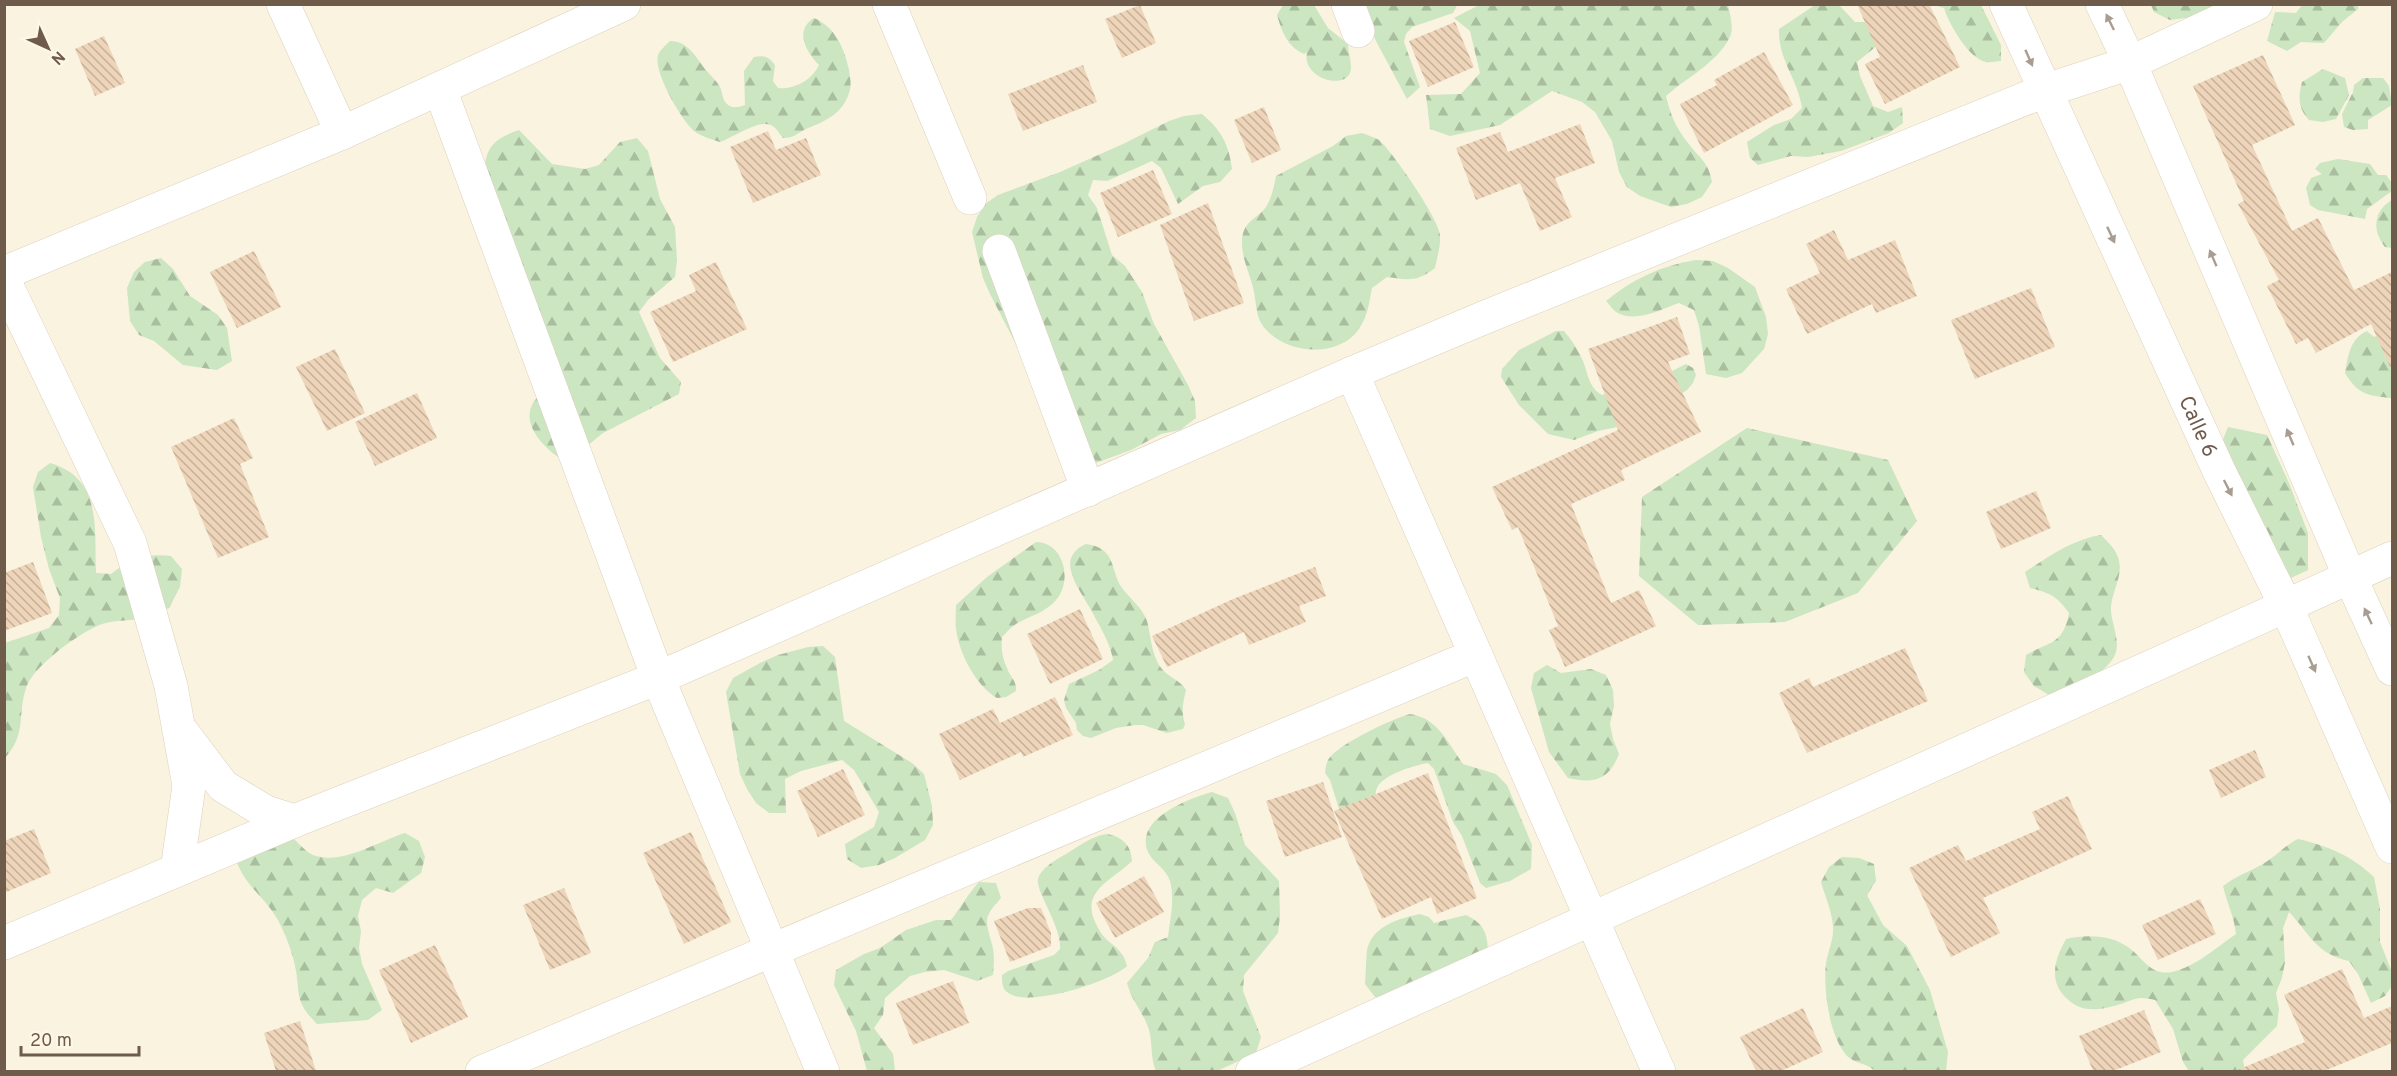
<svg xmlns="http://www.w3.org/2000/svg" width="2397" height="1076" viewBox="0 0 2397 1076" font-family="Overpass,sans-serif">
<defs>
<pattern id="forest-firs" width="22" height="20" patternUnits="userSpaceOnUse" patternTransform="scale(1.5)"><rect width="22" height="20" fill="#cbe6c1"/><path d="M5 1l3.5 6h-7zM16 11l3.5 6h-7z" fill="#a9bd9f"/></pattern>
<pattern id="building-back-hatch" width="6" height="6" patternUnits="userSpaceOnUse" patternTransform="scale(1.5)"><rect width="6" height="6" fill="#eed5ba"/><path d="M-1 5l2 2M0 0l6 6M5-1l2 2" fill="none" stroke="#c5b099"/></pattern>
</defs>
<rect width="100%" height="100%" fill="#faf3e0"/>
<!-- forest -->
<g fill="url(#forest-firs)">
<path d="M1481 4 1728 5C1730 14 1734 28 1730 37 1717 63 1686 78 1666 96 1670 114 1676 128 1688 143 1700 159 1708 161 1712 182L1702 197 1687 204 1671 207 1640 196 1627 187 1619 172 1612 141 1595 112 1582 102 1552 91 1500 125 1450 136 1430 129 1426 95 1461 94 1480 73 1470 31 1454 18Z"/>
<path d="M1283 5H1314L1328 28 1348 44C1348 51 1351 60 1351 68 1350 92 1301 80 1307 52L1304 54C1287 46 1282 32 1277 15Z"/>
<path d="M1360 5H1457L1453 13 1412 27 1406 34 1404 42 1420 87 1407 99 1376 41Z"/>
<path d="M1815 5H1839L1855 22H1871L1884 40 1857 62 1860 76 1873 106 1888 112 1902 107 1903 123 1889 133 1841 151 1808 157 1791 156 1758 165 1750 158 1747 142 1774 125 1791 119 1802 108C1798 79 1778 60 1779 29Z"/>
<path d="M1934 5H1981L2001 45V61C1996 61 1990 63 1986 62 1968 58 1949 24 1944 8Z"/>
<path d="M2151 5H2240L2224 13 2170 20 2154 12Z"/>
<path d="M2302 5V4L2358 5V9L2342 22 2324 43 2301 42 2287 51 2267 41 2275 12 2296 13Z"/>
<path d="M814 18C835 27 844 47 849 70 850 77 852 85 849 93 843 113 826 121 808 128 799 132 793 139 783 138 780 135 777 129 774 127 762 116 733 138 720 142 711 139 702 137 694 131 682 121 653 72 658 55 660 50 666 45 670 41 688 41 695 56 705 69 710 75 716 80 720 87 723 93 722 100 727 104 732 109 739 107 745 105L744 71 754 57C764 55 769 57 775 65L773 81 778 88C794 90 812 80 819 65 806 52 794 30 814 18Z"/>
<path d="M2323 69 2345 78 2349 95 2336 119 2323 122 2309 120C2298 108 2298 98 2302 82Z"/>
<path d="M2363 78H2383L2389 86 2392 105 2368 120V129L2353 130 2344 127 2342 114 2353 92 2354 85Z"/>
<path d="M1202 114C1221 130 1229 144 1232 169L1220 182 1203 186 1178 204 1161 168 1152 161 1107 181 1093 180 1088 195 1097 208 1112 255 1125 266 1142 292 1154 324 1188 385 1195 401 1196 418 1180 430 1161 434 1131 450 1096 463 1020 352 990 294 983 278 972 232 977 217 985 204 998 195 1060 172 1123 144 1169 121 1184 116Z"/>
<path d="M519 130 552 164 585 169 599 165 620 142 637 138 648 151 660 199 675 227 677 260 675 277 648 300 639 312 660 358 681 382 679 394 603 433 576 455 558 457C543 446 521 424 533 403 535 399 540 396 543 393L485 176C484 148 493 139 519 130Z"/>
<path d="M1362 133C1367 135 1374 137 1379 140 1392 151 1439 219 1440 235 1441 245 1437 258 1435 268 1417 282 1409 280 1387 277L1372 288C1369 304 1367 321 1355 334 1331 359 1280 353 1261 323 1256 314 1256 302 1254 292 1251 276 1242 260 1242 243 1242 221 1255 221 1266 207 1272 198 1274 186 1276 176L1333 146 1346 136Z"/>
<path d="M2338 159 2370 164 2378 175H2386L2392 183V191L2367 209 2365 219 2318 210 2310 205 2306 188 2311 178 2322 174 2315 169 2320 163Z"/>
<path d="M2392 200V248L2385 247C2372 231 2373 211 2392 200Z"/>
<path d="M161 258 173 269 190 296 218 315 227 328 232 361 217 370 183 365 154 341 139 335 130 321 127 288 134 272 145 262Z"/>
<path d="M1696 260 1713 261 1728 268 1755 287 1766 317 1768 334 1764 349 1742 373 1726 378 1706 374 1699 326 1694 310 1679 303C1661 309 1635 324 1616 312 1613 310 1609 304 1606 301 1632 279 1663 265 1696 260Z"/>
<path d="M2392 329V398C2369 396 2358 395 2345 373 2348 355 2350 339 2367 331L2374 337Z"/>
<path d="M1556 331H1564C1572 340 1578 350 1583 361 1588 374 1589 388 1602 395L1670 372 1686 364 1693 368 1696 375 1693 383 1687 390 1632 424 1598 431 1574 440 1548 434 1519 405 1501 377 1502 369 1519 350Z"/>
<path d="M2228 427 2267 435 2289 483 2308 533V570L2276 585 2210 472Z"/>
<path d="M1747 428 1888 460 1917 521 1858 593 1785 622 1698 625 1639 576 1642 497Z"/>
<path d="M50 463C103 478 94 529 96 573L111 574C130 559 148 553 171 556L182 569 180 587 169 608C159 612 149 617 139 619 126 621 115 620 102 624 80 632 33 666 26 688 17 716 27 733 5 758V643L49 628 59 615 60 598 49 569 41 537 33 487 38 472Z"/>
<path d="M2101 535C2108 542 2117 550 2119 561 2123 578 2110 594 2111 611 2112 626 2123 646 2112 660 2095 682 2073 686 2049 695L2034 686 2024 672 2026 655C2050 641 2063 645 2069 613 2057 596 2050 593 2030 588L2025 572C2048 557 2073 539 2101 535Z"/>
<path d="M1036 542C1064 542 1073 581 1056 600 1045 613 1029 616 1016 624 1011 627 1006 633 1002 637 1001 648 1002 658 1007 668 1010 677 1017 681 1016 691L1006 697 997 698C976 686 959 653 956 629 955 621 956 613 956 605L987 577Z"/>
<path d="M1086 544C1117 548 1110 571 1122 588 1130 599 1142 607 1147 621 1151 636 1151 651 1159 665 1166 677 1180 679 1186 690 1183 702 1181 712 1185 724L1183 729 1167 733 1143 725H1135L1116 728 1091 738 1083 736 1077 730 1076 723 1066 708 1064 700 1069 684 1099 670 1113 660C1110 641 1098 624 1090 608 1079 588 1054 558 1086 544Z"/>
<path d="M823 646 835 657 844 721 912 763 924 774 932 806 933 825 925 840 895 858 879 865 861 868 847 859 845 844 874 827 879 812 854 770 842 760 801 771 785 779 786 813H769L756 803 747 789 740 774 726 692 733 678 760 663 778 655 808 647Z"/>
<path d="M1547 665 1561 673 1591 669 1606 675 1613 690 1614 706 1610 724 1613 739 1619 754C1609 780 1594 784 1568 778L1549 752 1531 688 1534 673Z"/>
<path d="M1410 714C1438 718 1448 743 1463 764L1496 774 1507 785 1532 845 1531 869 1510 881 1486 888 1480 883 1462 836 1453 822 1434 769 1428 763C1415 765 1382 775 1377 788 1374 793 1377 797 1379 802L1340 812 1330 780 1325 773C1326 767 1326 761 1331 756 1344 742 1391 719 1410 714Z"/>
<path d="M1212 792 1228 798 1235 813 1245 845 1279 881 1280 916 1278 933 1244 975 1243 991 1261 1037 1256 1053 1217 1071H1156C1150 1058 1153 1045 1149 1030 1144 1013 1132 1002 1127 983L1148 958 1155 942 1168 937C1170 920 1175 899 1170 881 1166 868 1152 862 1148 852 1134 819 1188 799 1212 792Z"/>
<path d="M288 833C295 839 304 851 313 855 342 866 378 841 405 833L419 841 425 857 421 873 393 893 376 888 362 900 358 916 361 931 359 948 362 964 382 1010 368 1020 317 1024C293 1000 301 994 295 966 292 951 286 936 279 922 264 894 244 888 234 854Z"/>
<path d="M1107 834C1123 837 1131 845 1132 861 1113 880 1079 891 1096 924 1099 930 1102 935 1107 940 1117 948 1124 953 1127 966 1110 982 1026 1009 1007 992 1002 988 1002 982 1002 975L1008 971 1054 955 1060 949C1062 927 1035 891 1038 879 1041 868 1057 859 1066 854 1079 846 1092 836 1107 834Z"/>
<path d="M2298 839C2328 846 2352 856 2374 877L2380 909V942L2392 972V986L2385 996 2371 1003 2358 974 2349 961C2316 954 2310 934 2289 912L2283 928 2285 962 2282 978 2276 993 2279 1009 2277 1026 2243 1060 2245 1071H2189L2183 1062 2173 1029 2155 1000C2151 999 2146 998 2141 998 2136 998 2129 1001 2124 1003 2099 1011 2078 1015 2061 992 2049 975 2057 955 2066 939 2088 934 2115 935 2133 951 2147 964 2154 977 2176 971 2199 964 2217 947 2236 934 2234 916 2227 903 2223 886 2237 875 2252 871 2266 862 2279 854 2284 846 2298 839Z"/>
<path d="M1842 857 1859 858 1874 864 1876 881 1867 895 1883 925 1907 946 1930 990 1948 1052 1946 1071H1875C1867 1063 1855 1064 1847 1056 1829 1036 1823 989 1826 963 1828 951 1834 939 1833 927 1832 911 1825 896 1821 882L1829 867Z"/>
<path d="M979 882 996 883 1001 898C984 917 985 918 991 941 995 953 994 963 993 975L977 981 944 970 925 972 910 976 885 998 883 1015 874 1028 893 1054 895 1071H867L856 1031 834 985 836 970 864 954 880 948 906 930 936 920H951C961 907 968 894 979 882Z"/>
<path d="M1420 914 1429 917 1434 923 1466 915C1485 924 1488 935 1488 955L1383 998 1375 997 1365 984C1366 974 1366 958 1367 950 1372 926 1400 918 1420 914Z"/>
</g>
<!-- building -->
<g fill="url(#building-back-hatch)">
<path d="M1857 4H1929L1960 67 1885 104 1865 64 1880 57Z"/>
<path d="M1140 5 1156 43 1122 58 1105 19Z"/>
<path d="M1455 22 1474 67 1428 87 1409 41Z"/>
<path d="M104 36 125 83 95 96 75 49Z"/>
<path d="M1764 52 1793 105 1704 153 1680 104 1717 85 1714 80Z"/>
<path d="M2263 55 2295 125 2252 145 2292 231 2318 218 2354 290 2392 272V371L2371 324 2316 353 2308 338 2296 344 2267 286 2279 280 2238 204 2244 201 2193 86Z"/>
<path d="M1083 65 1097 102 1023 131 1008 94Z"/>
<path d="M1264 107 1281 150 1252 163 1234 120Z"/>
<path d="M1580 124 1595 163 1555 178 1572 217 1540 231 1520 183 1476 200 1456 148 1500 132 1508 152Z"/>
<path d="M768 131 776 150 806 138 821 175 753 203 730 147Z"/>
<path d="M1153 170 1172 214 1118 237 1100 193Z"/>
<path d="M1208 203 1244 303 1194 321 1160 225Z"/>
<path d="M1834 230 1848 260 1895 240 1917 296 1876 313 1872 304 1807 334 1786 289 1820 273 1806 244Z"/>
<path d="M254 251 281 307 237 328 210 272Z"/>
<path d="M716 262 747 329 673 362 650 312 696 291 689 275Z"/>
<path d="M2031 288 2055 347 1975 379 1951 320Z"/>
<path d="M1677 317 1690 354 1668 362 1701 432 1621 470 1625 480 1571 504 1611 603 1639 590 1656 626 1565 667 1549 630 1558 626 1518 527 1512 530 1492 487 1618 430 1588 349Z"/>
<path d="M335 349 365 413 327 431 296 367Z"/>
<path d="M417 393 437 438 375 466 355 422Z"/>
<path d="M234 418 253 458 240 464 269 537 218 558 171 447Z"/>
<path d="M2036 491 2051 528 2001 549 1986 512Z"/>
<path d="M33 562 52 613 4 631V573Z"/>
<path d="M1315 567 1326 596 1299 606 1306 622 1249 645 1244 632 1167 667 1152 636 1233 599Z"/>
<path d="M1080 609 1103 659 1050 684 1027 634Z"/>
<path d="M1905 648 1928 701 1807 753 1779 693 1809 678 1813 687Z"/>
<path d="M1055 697 1073 735 1023 757 1021 752 960 780 939 734 993 709 1000 723Z"/>
<path d="M2255 750 2266 777 2221 798 2209 770Z"/>
<path d="M843 769 865 815 818 837 797 791Z"/>
<path d="M1428 773 1477 898 1437 914 1431 897 1382 919 1334 811Z"/>
<path d="M1323 782 1342 837 1285 857 1266 801Z"/>
<path d="M2068 796 2092 849 1983 898 2000 933 1951 957 1909 868 1958 845 1966 861 2040 829 2032 812Z"/>
<path d="M34 829 51 873 4 893V841Z"/>
<path d="M691 832 731 922 684 944 643 853Z"/>
<path d="M1144 876 1164 912 1115 938 1096 903Z"/>
<path d="M564 888 591 953 550 970 523 905Z"/>
<path d="M2200 899 2216 934 2158 960 2142 925Z"/>
<path d="M1028 908H1041L1051 933V946L1010 962 994 921Z"/>
<path d="M435 945 468 1017 411 1043 379 970Z"/>
<path d="M2342 969 2364 1018 2392 1006V1043L2324 1071H2235L2305 1042 2284 995Z"/>
<path d="M953 981 969 1023 913 1045 896 1003Z"/>
<path d="M1803 1008 1823 1052 1781 1071H1756L1740 1037Z"/>
<path d="M2144 1010 2161 1052 2113 1071H2093L2079 1036Z"/>
<path d="M300 1021 316 1071H276L264 1033Z"/>
</g>
<g fill="none" stroke-linecap="round" stroke-linejoin="round">
<!-- street casing -->
<g stroke="#ddd0bd" stroke-width="34">
<g id="street">
<path d="M283 4 342 133"/>
<path d="M889 4 970 198"/>
<path d="M1348 4 1358 31"/>
<path id="s1" d="M2006 4 2219 471 2286 606 2392 847"/>
<path d="M2102 4 2130 63 2350 577 2392 669"/>
<path d="M440 89 658 678 823 1072"/>
<path d="M999 251 1088 490"/>
<path d="M4 273 342 133 624 4"/>
<path d="M4 280 130 543 171 686 189 786 177 870"/>
<path d="M1352 373 1659 1072"/>
<path d="M183 733 223 786 266 812 294 821"/>
<path d="M4 943 294 821 658 678 1352 373 1488 316 2044 91 2130 63 2256 4"/>
<path d="M482 1072 1476 655"/>
<path d="M1252 1072 2392 558"/>
</g>
</g>
<!-- street -->
<use href="#street" stroke="#fff" stroke-width="33"/>
</g>
<!-- one-way arrows -->
<defs><path id="oneway-solid" d="M-6-.8H1V-3.2L6.5 0L1 3.2V.8H-6Z" transform="scale(1.5)"/></defs>
<g fill="#a99d92">
<use href="#oneway-solid" transform="translate(2110 22) rotate(-116)"/>
<use href="#oneway-solid" transform="translate(2029 58) rotate(66)"/>
<use href="#oneway-solid" transform="translate(2111 235) rotate(65)"/>
<use href="#oneway-solid" transform="translate(2213 258) rotate(-113)"/>
<use href="#oneway-solid" transform="translate(2290 437) rotate(-113)"/>
<use href="#oneway-solid" transform="translate(2228 488) rotate(63)"/>
<use href="#oneway-solid" transform="translate(2368 616) rotate(-115)"/>
<use href="#oneway-solid" transform="translate(2312 664) rotate(66)"/>
</g>
<g text-anchor="middle" stroke-width="4.5" stroke-linejoin="round" paint-order="stroke">
<!-- street labels -->
<g font-size="21" fill="#6f5b4a" stroke="#fef7e6">
<text dy="7" stroke="none"><textPath href="#s1" startOffset="464">Calle 6</textPath></text>
</g>
</g>
<!-- border -->
<rect width="2397" height="1076" fill="none" stroke="#6f5b4a" stroke-width="12"/>
<!-- north arrow -->
<g transform="translate(48 48) rotate(135)" stroke="#fef7e6" stroke-width="4.5" paint-order="stroke">
<path d="M0-4.5L10 22L0 15L-10 22Z" fill="#6f5b4a"/>
<text y="-9" font-size="16" font-weight="bold" text-anchor="middle" fill="#6f5b4a">N</text>
</g>
<!-- scale -->
<path d="M21 1046v9h118v-9" fill="none" stroke="#6f5b4a" stroke-width="3"/>
<text x="30" y="1046" font-size="18" fill="#6f5b4a" stroke="#fef7e6" stroke-width="4.5" paint-order="stroke">20 m</text>
</svg>
